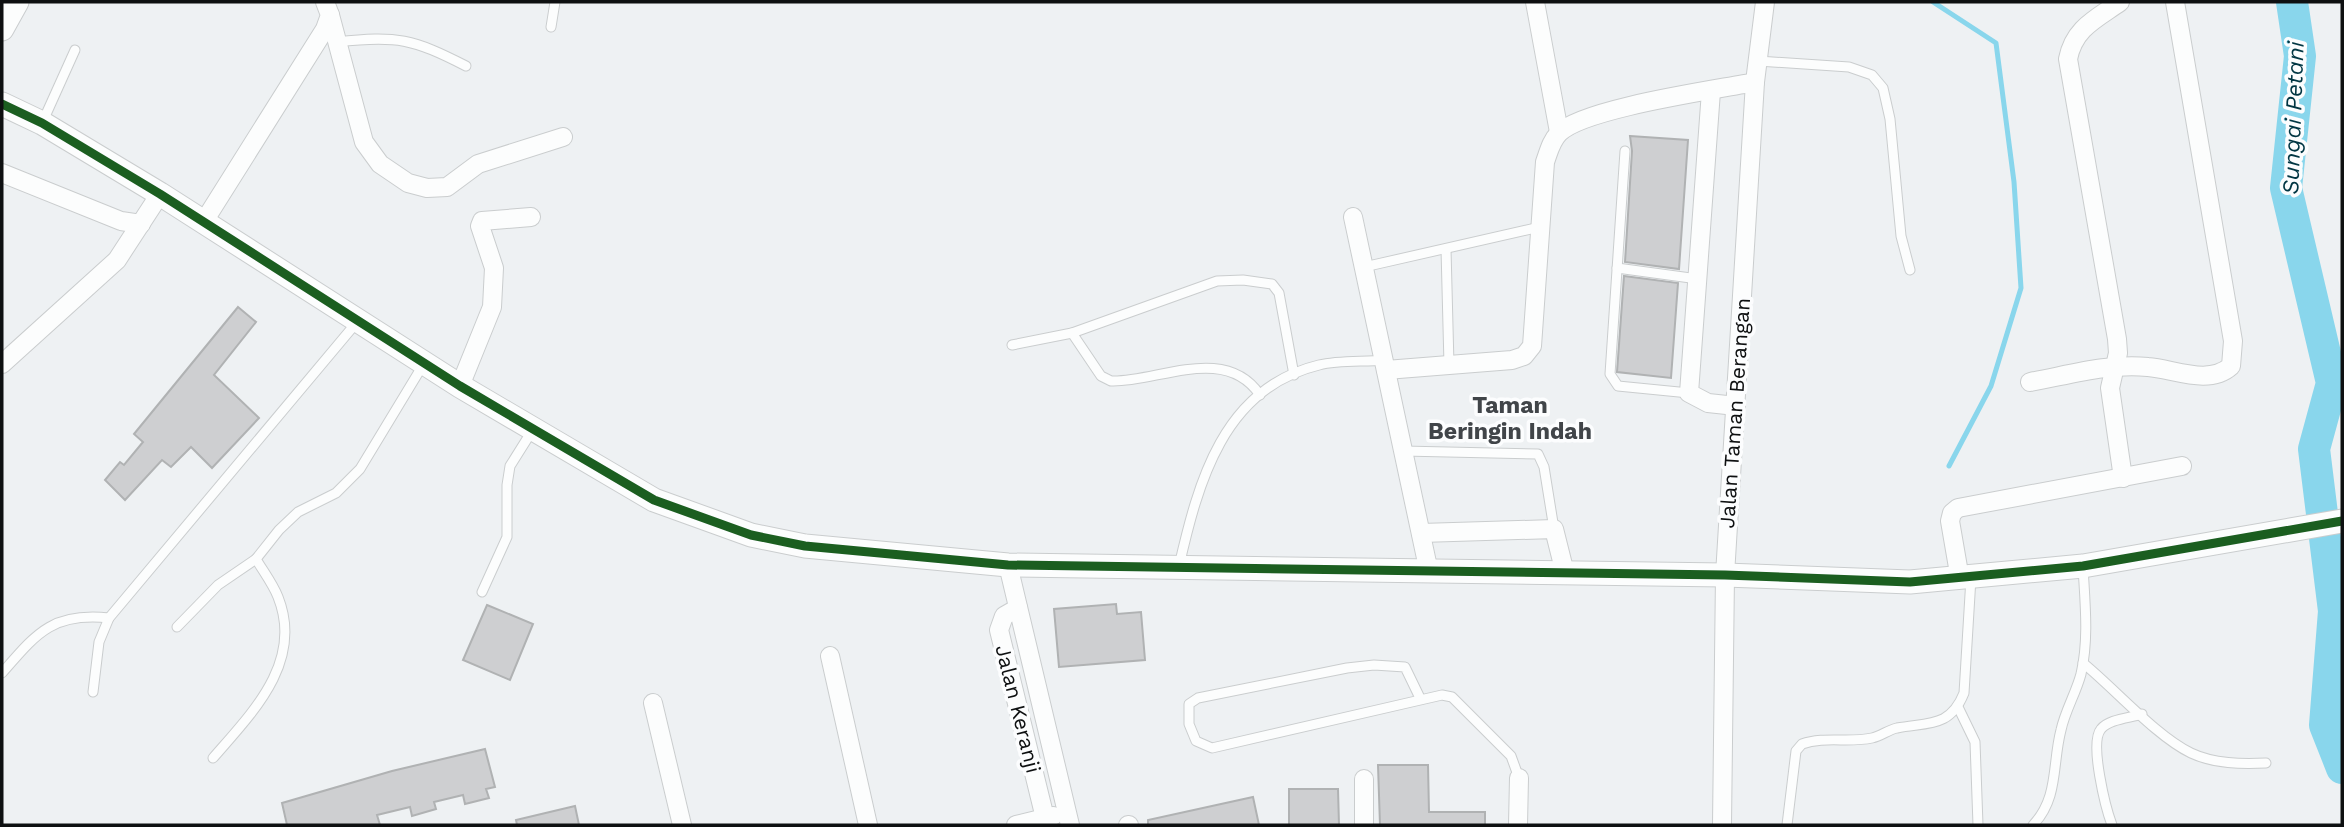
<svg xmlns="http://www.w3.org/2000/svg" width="2344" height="827" viewBox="0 0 2344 827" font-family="'Work Sans',sans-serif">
<rect width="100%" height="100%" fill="#eef1f3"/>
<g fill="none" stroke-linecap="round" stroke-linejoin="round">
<!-- stream -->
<path stroke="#89d6ec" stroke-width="5" d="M1933 2 1996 43 2014 182 2021 288 1991 386 1949 466"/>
<!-- river -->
<path stroke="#89d6ec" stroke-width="32" d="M2292 2 2300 56 2286 188 2332 383 2314 449 2334 611 2325 725 2342 768"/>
</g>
<!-- building -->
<g fill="#cecfd1" stroke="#b0b2b3" stroke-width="2">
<path d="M1630 136 1688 140 1679 269 1625 262 1632 151Z"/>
<path d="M1624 276 1678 283 1671 378 1617 372Z"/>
<path d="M238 307 256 322 214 375 259 418 212 468 191 447 171 467 162 460 125 500 105 480 120 462 124 465 143 442 134 434Z"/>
<path d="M1116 604 1117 614 1141 612 1145 660 1059 667 1054 609Z"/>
<path d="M487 605 533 624 510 680 463 660Z"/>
<path d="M485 749 495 787 486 789 489 798 465 804 463 795 434 802 436 809 412 816 410 807 377 815 380 825H287L282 803 392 771Z"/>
<path d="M1378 765H1428L1429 812H1485V825H1380Z"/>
<path d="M1289 789H1338L1339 825H1289Z"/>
<path d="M1253 797 1259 825H1148V820Z"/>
<path d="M575 806 579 825H517L516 820Z"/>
</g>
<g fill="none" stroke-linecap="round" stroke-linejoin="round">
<!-- service casing -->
<g stroke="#cacdce" stroke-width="11">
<g id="service">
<path d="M551 27 555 2"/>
<path d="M337 42C397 35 413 39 466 66"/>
<path d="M1758 61 1849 67 1872 75 1883 88 1890 119 1901 236 1910 270"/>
<path d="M43 121 75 50"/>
<path d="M1625 151 1610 374 1618 386 1689 393"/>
<path d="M1446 249 1449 365"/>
<path d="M1364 267 1540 227"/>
<path d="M1617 268 1698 279"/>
<path d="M1072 333 1101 376 1111 381C1156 383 1225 343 1260 395"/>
<path d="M1012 345 1072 333 1217 281 1243 280 1272 284 1279 293 1294 375"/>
<path d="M1403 451 1538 454 1544 467 1554 529"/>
<path d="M1179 566C1198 483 1223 388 1319 365 1339 360 1363 362 1384 360"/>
<path d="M482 592 507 537V485L510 466 532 431"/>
<path d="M177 627 218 585 256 559"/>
<path d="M2083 663C2115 689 2156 736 2191 753 2214 764 2242 764 2266 763"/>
<path d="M2 673C36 634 52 612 109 618"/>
<path d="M93 692 99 642 109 618 357 322"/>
<path d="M1420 698 1405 667 1374 665 1347 668 1198 698 1189 704V724L1196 741 1212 748 1442 695 1452 697 1511 756 1519 778"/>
<path d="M1958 707 1975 742 1978 825"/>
<path d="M213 758C252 713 304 662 278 597 273 584 263 571 256 559L279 530 298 512 336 493 360 469 423 365"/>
<path d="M1787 825 1796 751 1802 744C1824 736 1849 743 1872 738 1881 736 1888 730 1897 728 1928 722 1950 728 1964 693L1971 578"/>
<path d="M2033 825C2059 798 2052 764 2061 730 2065 711 2076 693 2081 674 2089 639 2085 603 2083 567"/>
<path d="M2112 825C2106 809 2089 743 2101 729 2109 719 2130 718 2142 714"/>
</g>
</g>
<!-- minor casing -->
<g stroke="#cacdce" stroke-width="20">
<g id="minor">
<path d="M1535 2 1559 132"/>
<path d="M2120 2C2096 19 2074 28 2068 59L2117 339 2118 353 2110 388 2123 478"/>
<path d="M330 15 364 142 380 164 408 183 427 188 447 187 478 164 563 137"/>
<path d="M1711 91 1689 393 1708 403 1736 406"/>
<path d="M2 173 121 221 141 224"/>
<path d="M1353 217 1429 572"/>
<path d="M203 223 325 29 330 15 325 2"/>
<path d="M2 364 117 260 160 194"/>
<path d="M1386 370 1512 360 1524 356 1532 346 1545 162C1549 151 1551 141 1559 133 1584 108 1715 90 1755 82"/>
<path d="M2030 382C2069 375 2108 363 2148 367 2174 369 2209 386 2231 366L2233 341 2175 2"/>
<path d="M460 386 492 307 494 268 480 226 482 221 531 217"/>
<path d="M1421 533 1554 529 1565 573"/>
<path d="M1008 565 1070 825"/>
<path d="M1960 579 1950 521 1952 513 1958 508 2182 466"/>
<path d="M1018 608 1004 616 999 630 1045 818"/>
<path d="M830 656 868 825"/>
<path d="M653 703 682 825"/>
<path d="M1364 779V825"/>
<path d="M1016 825 1053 816"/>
<path d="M1128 825H1129"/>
<path d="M1518 825 1519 778"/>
<path d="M1722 825 1725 575 1755 82 1765 2"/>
</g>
</g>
<!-- tertiary casing -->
<g stroke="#cacdce" stroke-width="25">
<g id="tertiary">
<path d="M2 29 17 2"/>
<path d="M2 104 42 123 160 194 460 386 654 500 751 535 805 546 1008 565 1725 575 1910 582 2083 566 2342 521"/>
</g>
</g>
<!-- service -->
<use href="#service" stroke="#fcfdfd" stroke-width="9"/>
<!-- minor -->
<use href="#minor" stroke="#fcfdfd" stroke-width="18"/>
<!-- tertiary -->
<use href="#tertiary" stroke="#fcfdfd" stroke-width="23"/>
<!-- cycleway casing -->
<g stroke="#fcfdfe" stroke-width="13">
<path id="cycleway" d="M2 104 42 123 160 194 460 386 654 500 751 535 805 546 1008 565 1725 575 1910 582 2083 566 2342 521"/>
</g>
<!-- cycleway -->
<use href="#cycleway" stroke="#1b5e20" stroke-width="9"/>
</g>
<g text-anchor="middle" stroke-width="7" stroke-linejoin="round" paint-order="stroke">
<!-- street labels -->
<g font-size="21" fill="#0e1011" stroke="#fcfdfe">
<text transform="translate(1735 413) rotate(-86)" y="7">Jalan Taman Berangan</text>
<text transform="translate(1018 709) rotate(76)" y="7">Jalan Keranji</text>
</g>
<!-- water labels -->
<g font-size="23" font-style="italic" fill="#013643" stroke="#fcfdfe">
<text transform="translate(2293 118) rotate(-88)" y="8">Sungai Petani</text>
</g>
<!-- neighbourhood labels -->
<g font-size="23" font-weight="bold" fill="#414549" stroke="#fcfdfe">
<text x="1510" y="413">Taman<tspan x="1510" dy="26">Beringin Indah</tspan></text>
</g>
</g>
<!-- border -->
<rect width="2344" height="827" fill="none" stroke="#0e1011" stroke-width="7"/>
</svg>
